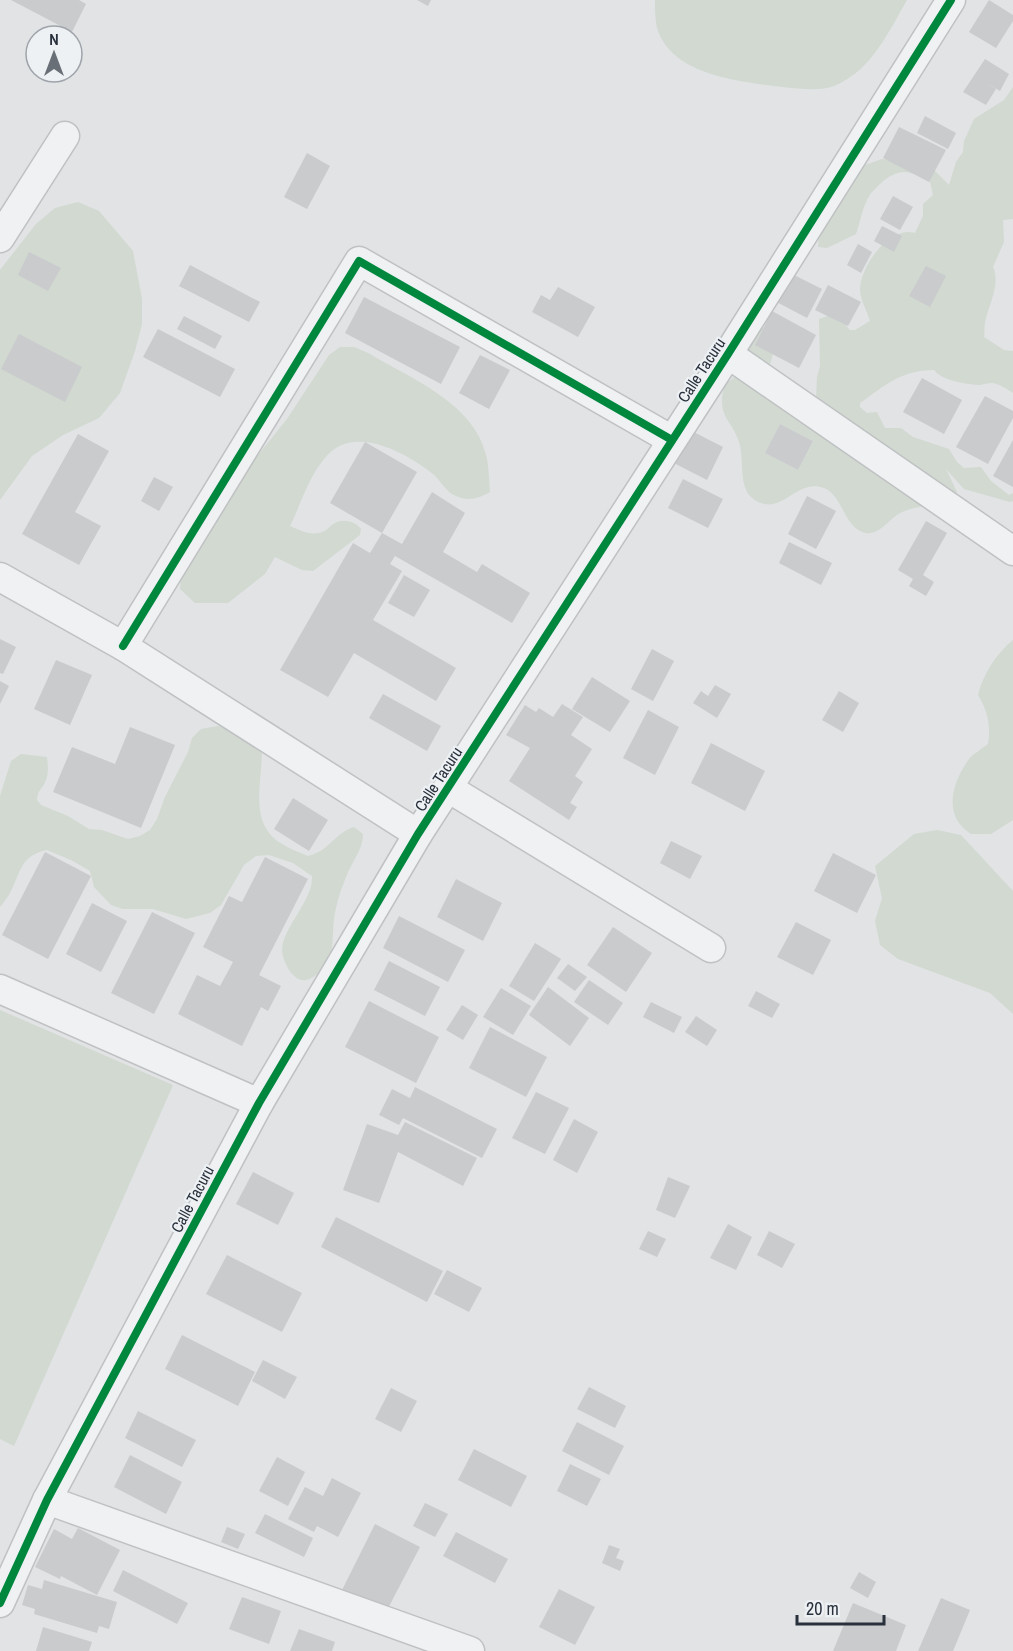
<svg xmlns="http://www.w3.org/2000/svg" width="1013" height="1651" viewBox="0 0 1013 1651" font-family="'Archivo Narrow',sans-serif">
<rect width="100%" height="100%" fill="#e1e3e5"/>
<!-- green -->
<g fill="#d2d9d1" fill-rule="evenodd">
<path d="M655 0H907C888 33 871 71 834 86 819 92 790 88 774 86 737 81 679 75 660 36 655 26 655 12 655 0Z"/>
<path d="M1013 87V219L1003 220 1004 242 993 267C1001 285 988 305 985 323 984 327 985 333 984 337L1004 350 1013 351V393C1007 389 1000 384 992 383 987 383 982 385 978 385 965 384 941 380 934 370 901 370 886 385 860 403V407L867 413 877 412 885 428H901L913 437 949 449 957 462 964 468 981 467 991 481 1009 495 1013 493V501L1010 502 964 489 946 469 957 492 954 503C936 505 917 505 900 513 889 519 880 535 866 533 844 529 843 495 824 488 800 479 785 508 765 504 734 498 746 462 739 442 733 422 718 417 723 392 725 381 731 382 736 375 745 362 752 339 759 325 776 339 776 347 769 367L816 400 817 377 820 366 819 319 831 315 842 321 850 330H855L870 321C867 310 860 300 860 289 861 266 889 225 915 233L923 216V204L933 195 930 182C910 169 898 168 880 184 875 189 871 192 868 198 862 209 860 223 856 234L827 248 818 247 819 230 855 174 865 165 882 159 928 164 949 185 956 162 963 152 964 141 974 119 1004 100ZM780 424 813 441 798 470 765 453Z"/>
<path d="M78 202 99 211 133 251 142 299V324L135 351 120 393 99 418 63 435 32 456 0 500V270L36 224 55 208Z"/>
<path d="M340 347H354L368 353C410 378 474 403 486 455 489 467 489 480 490 492 479 498 468 502 456 496 447 493 440 480 433 474 409 455 362 428 333 450 311 468 302 502 290 526 299 530 308 535 318 533 327 532 328 527 335 523 343 518 356 522 361 529L360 535 313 571 302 570 275 557 265 574 228 603H195L180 589 181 573 250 465 287 419 329 355Z"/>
<path d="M1013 640V820L991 834H971C942 815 952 783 969 759 974 753 982 749 988 744 991 726 988 711 978 695 983 674 997 653 1013 640Z"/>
<path d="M218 726 245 731 262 750C262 783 248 824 282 844 290 849 299 852 308 856 328 852 335 833 354 827L363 834C363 850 351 863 346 877 342 887 338 898 336 908 332 923 334 939 331 954 328 964 314 982 302 980 293 979 285 965 283 956 276 933 314 902 312 876L293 863 269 855 256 856 244 865 221 905 210 913 186 919 153 909H123L111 905 94 887 90 871 71 860 47 850C21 855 21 871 11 891 8 897 4 902 0 907V796L11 761 21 754 47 757C48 765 49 775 45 782 41 791 38 789 37 800L41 805 68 816 89 829 102 830 128 839 140 836 150 830 157 819 165 797 188 752 192 738 201 729Z"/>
<path d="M937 830 961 835 1013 891V1014L990 993 898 959 880 945 875 921 882 898 875 866 914 834Z"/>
<path d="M0 1010 173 1085 14 1446 0 1439Z"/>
</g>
<!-- building -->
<g fill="#c9cbcd">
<path d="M11 0H79L86 4 72 32Z"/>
<path d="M417 0H431L428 6Z"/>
<path d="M989 0 1013 15V21L996 48 969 32Z"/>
<path d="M985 59 1009 74 1000 91 985 82 996 89 986 105 963 92Z"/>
<path d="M925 116 956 133 948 149 917 133Z"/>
<path d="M899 127 946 150 929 182 883 158Z"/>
<path d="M307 153 330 166 307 209 284 197Z"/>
<path d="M893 196 913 207 900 230 880 219Z"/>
<path d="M882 226 902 236 894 252 874 241Z"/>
<path d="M858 244 872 252 861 273 847 265Z"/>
<path d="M29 252 61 268 48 291 18 275Z"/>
<path d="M190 265 260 302 249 322 179 286Z"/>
<path d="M926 266 946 276 930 307 909 296Z"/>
<path d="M784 270 822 289 807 318 769 298Z"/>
<path d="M828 285 861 302 848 326 815 310Z"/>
<path d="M558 287 595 307 578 337 532 312 541 295 550 300Z"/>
<path d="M364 297 460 347 441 384 345 333Z"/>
<path d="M772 311 816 335 799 368 755 345Z"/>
<path d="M184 316 222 336 215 349 177 329Z"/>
<path d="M158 329 235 369 220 397 143 357Z"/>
<path d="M19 334 82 367 65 402 1 369Z"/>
<path d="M480 355 510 370 489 409 459 393Z"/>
<path d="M922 378 962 400 944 434 903 412Z"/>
<path d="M985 396 1013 411V418L988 464 956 447Z"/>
<path d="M780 424 813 441 798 470 765 453Z"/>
<path d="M682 426 723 447 707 480 666 459Z"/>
<path d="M78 434 109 451 75 512 101 526 79 565 22 534Z"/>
<path d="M1013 440V487L993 476Z"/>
<path d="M365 442 417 472 382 533 330 503Z"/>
<path d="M154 477 173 487 159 511 141 501Z"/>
<path d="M683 479 723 499 708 528 668 508Z"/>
<path d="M432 492 465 513 443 552 477 572 482 564 530 593 512 623 395 556 390 564 402 571 373 620 456 668 436 701 354 653 328 697 280 670 353 543 370 553 382 533 402 544Z"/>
<path d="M807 496 836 511 816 549 788 534Z"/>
<path d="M926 521 947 533 923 575 934 582 926 596 909 586 913 579 898 570Z"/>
<path d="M789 542 832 563 821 585 779 563Z"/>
<path d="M404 575 430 590 414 617 388 603Z"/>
<path d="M0 639 16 647 3 674 0 673Z"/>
<path d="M652 649 674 661 653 701 631 689Z"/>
<path d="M56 660 92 675 70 725 34 709Z"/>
<path d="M592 677 630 701 610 732 572 709Z"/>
<path d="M0 681 9 686 0 704Z"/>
<path d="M715 685 731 694 717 718 693 703 701 691 708 696Z"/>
<path d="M839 691 859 703 843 732 822 720Z"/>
<path d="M383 694 441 726 427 751 369 718Z"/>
<path d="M562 704 583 717 571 735 592 749 575 776 583 782 570 803 577 807 569 820 509 781 530 748 506 735 525 705 536 712 539 708 553 717Z"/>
<path d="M648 710 679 727 655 775 623 758Z"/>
<path d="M130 727 175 745 141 828 53 792 72 747 115 764Z"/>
<path d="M711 743 765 771 745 811 691 783Z"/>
<path d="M293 798 328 820 309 851 274 829Z"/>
<path d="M671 841 702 856 690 879 660 863Z"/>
<path d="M45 852 91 876 48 959 2 935Z"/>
<path d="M833 853 876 875 857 913 814 891Z"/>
<path d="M265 857 308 879 259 975 281 986 268 1011 261 1007 242 1046 178 1014 197 975 220 986 233 962 203 947 229 896 242 902Z"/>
<path d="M456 879 502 903 483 941 437 917Z"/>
<path d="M92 903 127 921 101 972 66 954Z"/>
<path d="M152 912 195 933 154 1014 111 993Z"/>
<path d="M399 916 465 950 448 982 383 948Z"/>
<path d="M796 922 831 940 813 975 777 957Z"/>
<path d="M613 927 652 953 626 992 587 965Z"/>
<path d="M535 943 561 959 534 1001 509 986Z"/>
<path d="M389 961 440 987 425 1016 374 990Z"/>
<path d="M568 964 587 977 575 991 557 978Z"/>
<path d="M589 980 623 1003 608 1025 574 1002Z"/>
<path d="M548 987 589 1018 570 1046 529 1015Z"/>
<path d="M501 988 531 1006 513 1035 483 1017Z"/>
<path d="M756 991 780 1004 772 1018 748 1006Z"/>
<path d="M369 1001 439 1037 416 1083 345 1047Z"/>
<path d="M651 1002 682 1017 674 1033 643 1017Z"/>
<path d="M462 1005 478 1015 463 1040 446 1030Z"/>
<path d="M696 1016 717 1030 707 1046 685 1032Z"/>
<path d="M490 1027 547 1057 526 1097 469 1068Z"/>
<path d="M415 1087 497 1129 482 1158 403 1118 399 1125 379 1115 392 1089 410 1098Z"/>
<path d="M536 1092 569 1108 545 1154 512 1138Z"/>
<path d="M574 1119 598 1132 577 1173 553 1160Z"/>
<path d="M405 1122 477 1158 463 1186 398 1152 379 1203 343 1190 367 1124 398 1135Z"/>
<path d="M253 1172 294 1193 278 1225 236 1204Z"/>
<path d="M668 1177 690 1186 675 1218 656 1210Z"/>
<path d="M336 1217 443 1271 427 1302 321 1247Z"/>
<path d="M728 1224 752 1237 736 1270 710 1258Z"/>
<path d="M648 1231 666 1239 657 1257 639 1249Z"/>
<path d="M769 1231 795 1244 782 1268 757 1255Z"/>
<path d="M227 1255 302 1293 282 1332 206 1294Z"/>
<path d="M447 1270 482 1288 469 1312 434 1294Z"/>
<path d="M182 1335 255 1372 238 1406 165 1369Z"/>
<path d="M263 1360 297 1377 285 1399 252 1381Z"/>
<path d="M589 1387 626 1406 615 1428 577 1409Z"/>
<path d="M391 1388 417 1401 401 1432 375 1419Z"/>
<path d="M138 1411 196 1440 182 1467 125 1438Z"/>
<path d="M577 1422 624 1446 609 1475 562 1451Z"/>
<path d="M474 1449 527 1476 511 1507 458 1480Z"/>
<path d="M130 1455 182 1482 166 1514 114 1487Z"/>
<path d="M277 1457 305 1472 288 1506 259 1491Z"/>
<path d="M570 1464 601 1479 587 1506 557 1491Z"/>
<path d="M332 1478 361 1493 338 1537 317 1526 314 1532 288 1519 305 1487 323 1496Z"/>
<path d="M425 1503 448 1514 435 1537 413 1526Z"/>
<path d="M265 1514 313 1538 304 1557 255 1533Z"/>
<path d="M375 1524 420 1547 384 1616 340 1594Z"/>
<path d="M227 1527 245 1534 238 1549 221 1542Z"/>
<path d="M78 1528 120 1550 97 1595 61 1576 60 1579 35 1567 54 1529 72 1539Z"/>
<path d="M456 1532 508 1559 495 1583 443 1556Z"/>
<path d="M609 1545 620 1549 616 1558 624 1561 620 1571 602 1563Z"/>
<path d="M123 1570 188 1603 177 1624 113 1591Z"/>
<path d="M859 1572 876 1582 868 1598 850 1588Z"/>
<path d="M44 1580 117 1602 109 1629 99 1626 97 1633 34 1614 35 1609 22 1605 28 1585 42 1589Z"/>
<path d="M559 1589 595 1607 575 1645 539 1627Z"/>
<path d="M242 1597 281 1611 269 1644 229 1629Z"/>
<path d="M941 1598 970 1610 953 1651H918Z"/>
<path d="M853 1603 906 1625 896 1651H833Z"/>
<path d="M43 1627 92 1642 89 1651H36Z"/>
<path d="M299 1629 335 1642 332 1651H290Z"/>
</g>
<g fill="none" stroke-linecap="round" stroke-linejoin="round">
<!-- street casing -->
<g stroke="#bfc1c3" stroke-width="31">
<g id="street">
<path d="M0 238 65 136"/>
<path d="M728 354 1013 551"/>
<path d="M0 577 123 646 418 834"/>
<path d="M123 646 359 261 672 440"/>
<path d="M448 788 711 948"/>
<path d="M0 989 259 1103"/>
<path d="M47 1500 470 1651"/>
<path d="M0 1603 47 1500 259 1103 418 834 728 354 951 0"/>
</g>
</g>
<!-- street -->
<use href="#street" stroke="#eff1f2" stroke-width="28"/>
<!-- cycleway casing -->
<g stroke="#eef1f4" stroke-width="11">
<g id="cycleway">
<path d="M123 646 359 261 672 440"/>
<path d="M0 1603 47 1500 259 1103 418 834 728 354 951 0"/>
</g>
</g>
<!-- cycleway -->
<use href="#cycleway" stroke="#00873e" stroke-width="8"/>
</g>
<g text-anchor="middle" stroke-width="4.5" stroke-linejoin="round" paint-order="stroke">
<!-- street labels -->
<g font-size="16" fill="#29313c" stroke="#eef1f4">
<text transform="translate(701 370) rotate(-57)" y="6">Calle Tacuru</text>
<text transform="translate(438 779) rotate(-57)" y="6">Calle Tacuru</text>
<text transform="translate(192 1199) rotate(-62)" y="6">Calle Tacuru</text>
</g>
</g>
<!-- north arrow -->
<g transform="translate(54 54)"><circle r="28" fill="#eef1f4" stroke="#9fa4aa" stroke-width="1.5"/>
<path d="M0-4.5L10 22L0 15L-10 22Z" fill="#696f77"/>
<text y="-9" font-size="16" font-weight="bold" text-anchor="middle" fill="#29313c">N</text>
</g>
<!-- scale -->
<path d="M797 1615v9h87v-9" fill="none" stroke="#29313c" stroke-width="3"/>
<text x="806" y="1615" font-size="18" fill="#29313c" stroke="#eef1f4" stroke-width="4.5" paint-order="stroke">20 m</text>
</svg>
